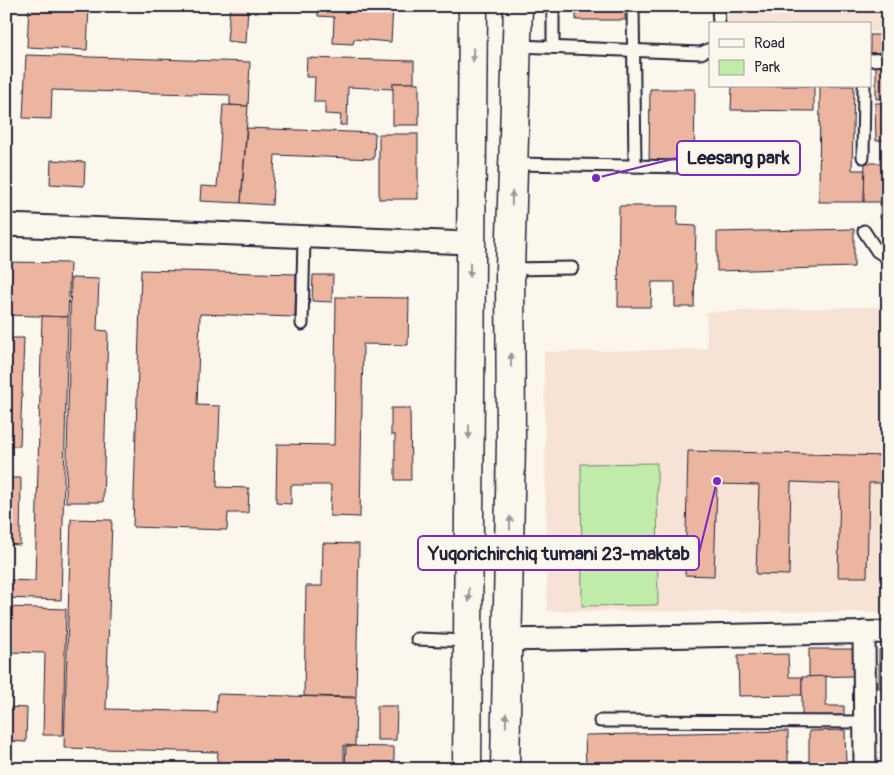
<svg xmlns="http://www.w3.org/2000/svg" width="894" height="775" viewBox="0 0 894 775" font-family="Pangolin,sans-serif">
<rect width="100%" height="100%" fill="#fbf7ec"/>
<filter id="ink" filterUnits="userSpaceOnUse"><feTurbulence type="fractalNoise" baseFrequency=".02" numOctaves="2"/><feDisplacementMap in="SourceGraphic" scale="10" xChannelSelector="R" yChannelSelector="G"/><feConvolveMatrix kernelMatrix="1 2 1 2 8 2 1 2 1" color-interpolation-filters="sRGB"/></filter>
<g filter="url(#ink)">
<!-- built -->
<g fill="#f6e3d5">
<path d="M728 6H888V32H870V24H728Z"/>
<path d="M888 306V612L547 611 544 352 707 349 706 312Z"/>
</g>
<!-- green -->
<path fill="#c1eba8" stroke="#728672" d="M657 463 658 605 582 606 581 464Z"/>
<!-- building -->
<g fill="#ebb59f" stroke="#22223b">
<path d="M29 6H89L87 50 27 47Z"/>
<path d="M230 6H248L246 43 227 41Z"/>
<path d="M318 6H393L391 42 354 39 353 44 333 43 334 17 318 16Z"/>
<rect x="576" y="6" width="49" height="14"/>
<rect x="870" y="35" width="18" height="18"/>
<path d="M26 55 250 62 248 106 230 105V95L52 90 51 119 23 118Z"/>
<path d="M307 58 414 61V83H393V89L348 87 347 125H340L341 115 325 114V102H314L315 77H306Z"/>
<path d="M876 63 888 64V99H876Z"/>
<rect x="393" y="83" width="26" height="42"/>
<path d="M732 86H814V111L731 110Z"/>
<path d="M820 86H854L852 170H865L864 202H819Z"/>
<path d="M650 89H695L694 166 649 165Z"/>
<path d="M875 103H888V140L876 141Z"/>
<path d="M223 105 248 106 241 203 200 201 201 186 217 187Z"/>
<path d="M247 128 375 133 374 159 275 155 272 205 241 203Z"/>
<rect x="379" y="134" width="39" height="65"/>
<path d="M6 147H11L10 183H6Z"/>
<path d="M51 160 85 162 84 186 50 184Z"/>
<path d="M865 163H883V170H888V218H880V202H864Z"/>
<path d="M619 206H678L677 225 696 226 694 307H675V282H652L651 307H618Z"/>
<path d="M854 229V267L717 271V232Z"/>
<path d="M6 262 70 263 68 317 6 315Z"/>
<path d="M141 270 296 274 295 317 200 314 197 405 220 406 217 487 249 488 248 513H228L227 530 133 527Z"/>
<path d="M313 275H333L332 302 312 301Z"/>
<path d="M71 278 99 279 97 330 108 331 103 502H66Z"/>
<path d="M336 297 409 298 408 345 363 344 360 517 330 516 331 485H291V504L276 503 277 444 334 445Z"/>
<path d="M42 316 68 317 61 600 6 598V566H8L7 580 35 581Z"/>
<path d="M6 338H24L20 446H6Z"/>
<path d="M391 408H410L411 480H395V435H391Z"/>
<path d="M688 451 888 456V483H869L867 577H838L840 484 791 482 789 575 756 574 759 485 717 484 714 576 685 575Z"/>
<path d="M6 478H21L20 545 6 544Z"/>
<path d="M71 519 112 520 106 709 216 712 217 694 356 698 355 746 344 745V765L217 762 218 752 64 748Z"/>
<path d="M323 543 359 544 356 697 304 696 306 586H322Z"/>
<path d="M6 607 66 609 63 735H43L45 653 6 652Z"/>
<path d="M809 649H853V676L809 677Z"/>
<rect x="879" y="650" width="9" height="38"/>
<path d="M788 654 789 677H802V695L739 696 738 655Z"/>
<path d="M826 676V706H844V715L802 716V677Z"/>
<path d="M377 706H397L396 740H377Z"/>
<path d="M6 707 27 708 26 742 6 741Z"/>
<path d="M845 730 846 763H809V731Z"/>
<path d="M788 731V766L586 769 585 735Z"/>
<path d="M346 746 394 747V769H345Z"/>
</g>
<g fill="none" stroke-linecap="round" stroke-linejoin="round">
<!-- service casing -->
<g stroke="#22223b" stroke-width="15">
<g id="service">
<path d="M633 6 635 166"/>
<path d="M718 6 719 24"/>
<path d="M517 46 701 53 710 49"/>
<path d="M553 47V6"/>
<path d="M870 60 888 59"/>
<path d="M863 157 864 86"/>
<path d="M514 164 687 167"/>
<path d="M864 231 877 251 888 258"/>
<path d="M510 269 572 268"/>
<path d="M302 324 304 238"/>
<path d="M417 639 469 641"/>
<path d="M600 721 865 722"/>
</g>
</g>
<!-- minor casing -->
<g stroke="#22223b" stroke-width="25">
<g id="minor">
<path d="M6 225 470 243"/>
<path d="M864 632 865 769"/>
<path d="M507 640 888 632"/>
</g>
</g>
<!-- trunk casing -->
<g stroke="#22223b" stroke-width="31">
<g id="trunk">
<path d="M467 769 473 6"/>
<path d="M505 769 511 441 510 269 518 6"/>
</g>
</g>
<!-- service -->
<use href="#service" stroke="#fbf7ec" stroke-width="11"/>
<!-- minor -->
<use href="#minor" stroke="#fbf7ec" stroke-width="21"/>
<!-- trunk -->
<use href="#trunk" stroke="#fbf7ec" stroke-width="28"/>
</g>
<!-- one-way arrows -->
<defs><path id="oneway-solid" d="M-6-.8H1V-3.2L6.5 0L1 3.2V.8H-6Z" transform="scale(1.25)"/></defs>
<g fill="#99979c">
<use href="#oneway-solid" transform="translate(473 55) rotate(91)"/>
<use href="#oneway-solid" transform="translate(512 198) rotate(-88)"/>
<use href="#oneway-solid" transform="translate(470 270) rotate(90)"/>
<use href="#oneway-solid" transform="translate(511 360) rotate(-90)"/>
<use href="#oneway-solid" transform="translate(469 432) rotate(90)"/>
<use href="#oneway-solid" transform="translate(510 523) rotate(-89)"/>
<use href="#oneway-solid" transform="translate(469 595) rotate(90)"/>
<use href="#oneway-solid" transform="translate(506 720) rotate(-89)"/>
</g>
</g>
<!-- callouts -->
<path fill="none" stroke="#7b2cbf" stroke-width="2" d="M596 178L677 158M717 481L699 553"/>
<g fill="#7b2cbf" stroke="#fbf7ec" stroke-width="2">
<circle cx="596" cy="178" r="5"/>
<circle cx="717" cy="481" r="5"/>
</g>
<g fill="#fbf7ec" stroke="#7b2cbf" stroke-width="2">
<rect x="677" y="141" width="123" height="34" rx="5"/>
<rect x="418" y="536" width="281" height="34" rx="5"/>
</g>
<g font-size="19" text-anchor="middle" font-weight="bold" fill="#22223b">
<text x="738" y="164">Leesang park</text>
<text x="559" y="560">Yuqorichirchiq tumani 23-maktab</text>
</g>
<!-- margin -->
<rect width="894" height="775" fill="none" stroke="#fbf7ec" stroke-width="25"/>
<rect x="12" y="12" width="869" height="750" fill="none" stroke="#22223b" stroke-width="2" filter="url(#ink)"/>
<!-- legend -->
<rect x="709" y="22" width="162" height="65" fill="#fbf7ec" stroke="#a4a2a5"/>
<rect x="719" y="39" width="25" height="8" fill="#fbf7ec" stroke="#a4a2a5"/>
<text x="754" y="48" font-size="15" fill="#22223b">Road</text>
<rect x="719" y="60" width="25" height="15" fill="#c1eba8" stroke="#a4a2a5"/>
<text x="754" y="72" font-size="15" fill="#22223b">Park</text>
</svg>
